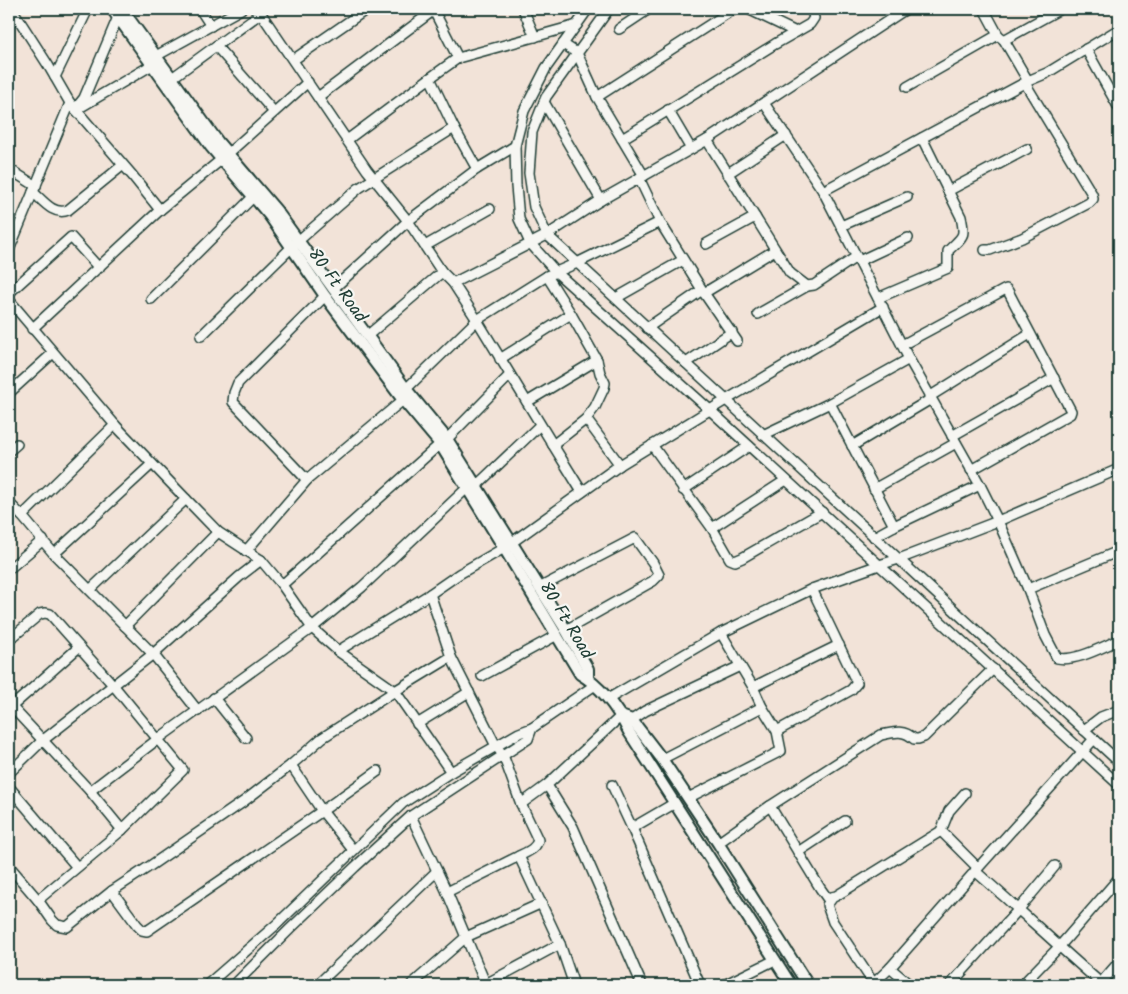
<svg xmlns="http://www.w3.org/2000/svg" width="1128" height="994" viewBox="0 0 1128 994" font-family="Kalam,sans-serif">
<rect width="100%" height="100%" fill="#f2e3d8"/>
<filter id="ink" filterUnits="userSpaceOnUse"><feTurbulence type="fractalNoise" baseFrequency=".02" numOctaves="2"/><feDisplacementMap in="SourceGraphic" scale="10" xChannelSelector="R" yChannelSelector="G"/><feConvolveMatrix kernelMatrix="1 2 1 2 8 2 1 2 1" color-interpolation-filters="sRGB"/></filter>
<g filter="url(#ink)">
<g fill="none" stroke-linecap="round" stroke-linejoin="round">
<!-- minor casing -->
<g stroke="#1f3d34" stroke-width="12">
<g id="minor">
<path d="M12 9 48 65 70 103 132 175 160 210"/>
<path d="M200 9 211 26"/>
<path d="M258 9 367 170 408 221 442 272 453 283 477 320 553 445 582 492"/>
<path d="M433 9 458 58"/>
<path d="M523 9 535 37"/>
<path d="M588 9 546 68 524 111 515 146 516 186 519 219 530 243 556 272 710 410 1119 785"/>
<path d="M609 9 546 97 532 132 529 173 534 207 547 235 1119 762"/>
<path d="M748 9 796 32"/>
<path d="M984 9 998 35 1004 40 1028 81"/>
<path d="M9 25 15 14"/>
<path d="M619 29 649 9"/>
<path d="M1004 40 1060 9"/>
<path d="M563 44 577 53 597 97 644 176"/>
<path d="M216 46 274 112"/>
<path d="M1086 49 1119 108"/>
<path d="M156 56 241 9"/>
<path d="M293 60 367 9"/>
<path d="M55 77 88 9"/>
<path d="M172 78 261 13"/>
<path d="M430 78 454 128 477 169"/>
<path d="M907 87 998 35"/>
<path d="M318 97 434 10 438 9"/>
<path d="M597 97 734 9"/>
<path d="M544 102 601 200"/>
<path d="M764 103 823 191 909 359 980 485 998 521 1028 589 1045 635 1057 658C1076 662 1102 647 1119 640"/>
<path d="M79 108 152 65"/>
<path d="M75 109 84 98 118 17"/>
<path d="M668 110 691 149"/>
<path d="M622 139 775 44 810 24 814 18 813 14 810 9"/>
<path d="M347 140 430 78 458 58 577 25"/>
<path d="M707 140 790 273 807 286 814 285 856 257"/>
<path d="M9 169 36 186"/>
<path d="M727 174 786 135"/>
<path d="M639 178 660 222 704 293 737 341"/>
<path d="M823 191 1028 81 1047 73 1119 29"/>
<path d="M948 191 1027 149"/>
<path d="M33 192C43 201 54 216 68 210L123 165"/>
<path d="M841 226 907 197"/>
<path d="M706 244 755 217"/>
<path d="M425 246 490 209"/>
<path d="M9 250 70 103"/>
<path d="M985 250H990L1022 238 1089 203 1093 199 1092 194 1025 83"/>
<path d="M859 261 908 238"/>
<path d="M453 283 547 235 601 200 707 140 906 9"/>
<path d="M333 289 408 221 477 169 515 146"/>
<path d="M9 293 71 237 99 268"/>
<path d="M704 293 775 250"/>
<path d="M616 298 683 260"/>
<path d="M878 298 948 268V251C962 236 966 239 961 217L922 138"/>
<path d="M151 299 253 197"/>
<path d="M9 300 115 425 186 499 218 532 261 560 282 585 312 628 338 651 395 691 451 772"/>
<path d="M758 314 807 286"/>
<path d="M647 328 702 290"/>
<path d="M32 329 160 210 222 159 308 82"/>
<path d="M201 336 298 241 359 188 454 128"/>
<path d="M367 336 442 272"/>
<path d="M902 345 1004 290 1006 289 1008 291 1071 411 1070 414 971 470"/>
<path d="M500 359 571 314"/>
<path d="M686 363 732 332"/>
<path d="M9 393 53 353"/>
<path d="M929 397 1030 334"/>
<path d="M527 402 597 360"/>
<path d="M830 403 894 526"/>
<path d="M763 435 830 403 909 359"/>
<path d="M952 436 1054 378"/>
<path d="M447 439 510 375"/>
<path d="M553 445 586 419"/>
<path d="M652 445 712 528 730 559 735 561 742 558 822 512"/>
<path d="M852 446 931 399"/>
<path d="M9 451 17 444"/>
<path d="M620 465 586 419 595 407 604 388 605 383 600 373 597 360 571 314 547 276 577 263 660 222"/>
<path d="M307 480 233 402 234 393 238 383 325 296"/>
<path d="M476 486 540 425"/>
<path d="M874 489 956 443"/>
<path d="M683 490 749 446"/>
<path d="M9 503 22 516 54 554 153 654 198 711"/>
<path d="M22 516 115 425"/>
<path d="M712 528 786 480"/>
<path d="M874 537 894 526 980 485"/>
<path d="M246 551 307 480 403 400 406 389 477 320 547 276"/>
<path d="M54 554 152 464"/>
<path d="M9 569 43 540"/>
<path d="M282 585 440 444"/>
<path d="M539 588 635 538 653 563 659 575 653 581 566 630"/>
<path d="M1028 589 1119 551"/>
<path d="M90 590 186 499"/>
<path d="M430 594 451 657 496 746 503 755 521 804 547 785"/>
<path d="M125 626 218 532"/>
<path d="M9 640 40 614 45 613 50 614 114 686 183 770 122 830 38 900"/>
<path d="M338 651 430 594 459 574 504 548 620 465 726 400 883 307"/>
<path d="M482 676 557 635"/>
<path d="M753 687 839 645"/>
<path d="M214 698 246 738"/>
<path d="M608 699 721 633 812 589 879 565 899 559 998 521 1119 469"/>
<path d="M9 704 90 791 122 830"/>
<path d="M9 709 79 647"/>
<path d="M621 716 547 785 573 827 642 985"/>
<path d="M632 720 645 711 740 666"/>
<path d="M417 724 469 692"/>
<path d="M1084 730 1101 717 1119 710"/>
<path d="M777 731 851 690 857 683 812 589"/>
<path d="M662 759 762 707"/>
<path d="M291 765 322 811 353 850"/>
<path d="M9 773 42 741 153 654 239 577 261 560"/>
<path d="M612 785 632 828"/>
<path d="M9 787 77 867"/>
<path d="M90 791 158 739 312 628 362 587 467 488"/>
<path d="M688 798 781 751 777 731 762 707 753 687 721 633"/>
<path d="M675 803 632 828 700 985"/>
<path d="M770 806 820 888 827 898 836 896 941 831 978 868"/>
<path d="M411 816 447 892 486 985"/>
<path d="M941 831 949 811 965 793"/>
<path d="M718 843 770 806 881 735C894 732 904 729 914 739H918L924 737 993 669"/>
<path d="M798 852 845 821"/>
<path d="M519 856C527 852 536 849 538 840L521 804"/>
<path d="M9 866 38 900 52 920 57 925 67 927 112 891 150 866 243 802 291 765 322 738 395 691 451 657"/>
<path d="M975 871C1018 908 1060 948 1103 985"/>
<path d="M112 891 137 925 142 930 147 931 322 811 378 771"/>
<path d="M447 892 519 856 560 944 574 985"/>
<path d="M833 897 827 905 833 922 874 984"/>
<path d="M890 968 910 985"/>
<path d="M207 985 277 924 403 803 451 772 519 733 532 728 595 685"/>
<path d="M234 985 290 929 355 867 411 816 528 739 532 728"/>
<path d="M317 985 437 871"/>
<path d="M411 985 466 937 542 903"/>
<path d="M484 985 560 944"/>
<path d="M724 985 775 960"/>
<path d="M872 985 890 968 978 868 1094 739"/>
<path d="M950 985 1019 909 1055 866"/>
<path d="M1022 985 1059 947 1119 878"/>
<path d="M1099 985 1119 962"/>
</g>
</g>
<!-- major casing -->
<g stroke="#1f3d34" stroke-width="14">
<g id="major">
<path d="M112 9 211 147 269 215 325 296 403 400 440 444 504 548 580 674C602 687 618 710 629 732L791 985"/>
<path d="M122 9 218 142 276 210 406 389 447 439 566 630 588 669V679"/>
<path d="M621 716 632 720 662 759 718 843 808 985"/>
</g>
</g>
<!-- minor -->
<use href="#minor" stroke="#f6f6f2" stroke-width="9"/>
<!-- major -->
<use href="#major" stroke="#f6f6f2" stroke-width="10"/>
</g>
</g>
<g text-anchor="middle" stroke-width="4.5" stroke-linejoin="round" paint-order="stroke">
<!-- street labels -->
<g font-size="18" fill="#1f3d34" stroke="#f6f6f2">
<text transform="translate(338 285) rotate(54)" y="6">80 Ft Road</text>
<text transform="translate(567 620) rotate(59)" y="6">80 Ft Road</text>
</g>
</g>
<!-- margin -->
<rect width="1128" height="994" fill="none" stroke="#f6f6f2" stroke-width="30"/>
<rect x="15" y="15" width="1098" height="964" fill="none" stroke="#1f3d34" stroke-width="2" filter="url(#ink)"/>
</svg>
